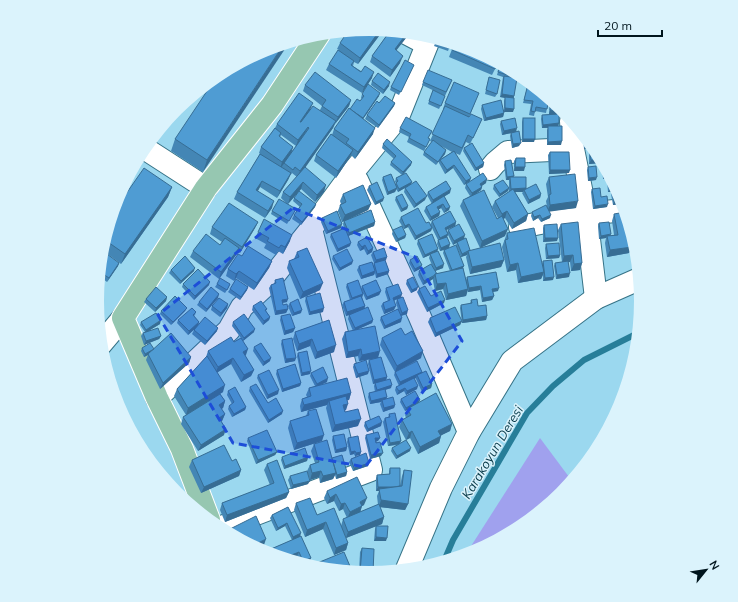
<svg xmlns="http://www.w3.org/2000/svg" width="738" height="602" viewBox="0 0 738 602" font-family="Mulish,sans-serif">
<rect width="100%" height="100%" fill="#9bd8ef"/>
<!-- green -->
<path fill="#a0a1ee" d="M540 438 572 481C548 509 502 544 466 554Z"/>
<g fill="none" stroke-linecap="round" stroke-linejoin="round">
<!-- stream -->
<path stroke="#277e99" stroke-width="6" d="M444 561 453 540 527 413 553 386 584 360 638 333"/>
<!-- minor casing -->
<g stroke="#367387" stroke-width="24">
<g id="minor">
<path d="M406 33 427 44"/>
<path d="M571 121 573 149 586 214 596 298"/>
<path d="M144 148 206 188"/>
<path d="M490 169 495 163 508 152 573 149"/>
<path d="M357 180 419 315 469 432"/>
<path d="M520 227 586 214 624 210"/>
<path d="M101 344 123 318"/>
<path d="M157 398 229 330 242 307 267 284 311 229 353 172 398 117 430 37"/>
<path d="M219 528 371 470 311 229"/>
<path d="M407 569 441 488 469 432 512 361 596 298 639 279"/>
</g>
</g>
<!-- major casing -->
<g stroke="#fff" stroke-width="24">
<path id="major" d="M209 520 182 449 157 398 123 318 206 188 272 105 319 34"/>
</g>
<!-- minor -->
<use href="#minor" stroke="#fff" stroke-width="22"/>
<!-- major -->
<use href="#major" stroke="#96c7b1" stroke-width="22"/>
</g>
<!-- wall -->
<g fill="#4486b5" fill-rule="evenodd">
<path d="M390 31 407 33 406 38 396 50 400 63 390 77 370 62 372 56Z"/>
<path d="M379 36 358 64 354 62 353 66 372 78 362 93 326 70 329 64 339 50 337 49 340 43Z"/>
<path d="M437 39 451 43 448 51 434 46Z"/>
<path d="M454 44 473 50 498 63 492 75 449 57Z"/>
<path d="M265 50 203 172 171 151 175 139Z"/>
<path d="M500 64 512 71 510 77 514 98 513 112H504V113L503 117 484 121 481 109 482 105 504 110V101L505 98 500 97 503 77 497 75Z"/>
<path d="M414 65 399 95 390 90 391 87Z"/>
<path d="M489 77 497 94 495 97 485 94Z"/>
<path d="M452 80 445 96 422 85 423 82Z"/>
<path d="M372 81 389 86 383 94 371 85Z"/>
<path d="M305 85 351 100 349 106 335 124 333 128 305 167 324 192 315 202 301 189 288 204 294 212 287 224 271 214 272 211 287 204 281 198 283 192 297 177 292 173 290 176 288 180 277 198 260 187 258 191 272 208 265 218 234 199 237 192 260 154 259 153 261 147 275 128 277 124 311 109 320 110 322 106 303 91ZM281 135 296 146 291 152 293 147 280 137Z"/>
<path d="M535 87 549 98 546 113 535 111 534 116 529 115 531 104 523 103 527 88 534 89Z"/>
<path d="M433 90 444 99 439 109 428 104Z"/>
<path d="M362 94 379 96 363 119 373 134 355 159 351 155 336 178 314 161 316 155 332 135 334 129 350 109 360 101 362 99 361 98Z"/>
<path d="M476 100 469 117 482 119 479 126 470 144 484 163 483 167 475 171 463 151 464 148 470 144 466 142 460 155 455 153 470 181 464 185 453 168 445 174 439 163V161L436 165 423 155 424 152 432 142 430 141 444 110 443 109 445 103ZM441 146 452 152 441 159 445 154 446 150Z"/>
<path d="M550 100 562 109 560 115H559V123L558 126 561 145H547V130L548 128H542L541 119 542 115 555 114H549Z"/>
<path d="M379 103H395L394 106 378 128 365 119 367 115Z"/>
<path d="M523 118 534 142H522V122Z"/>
<path d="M501 121 516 132 519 146 512 148 510 136 511 133 502 135 500 124Z"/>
<path d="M400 128 432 131 428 138 430 139 424 151 407 142 409 137 399 132Z"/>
<path d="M583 135 595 150 602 162 601 163 589 164V155L590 152 592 151V149H584Z"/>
<path d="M383 144 411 165 403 175 412 182 411 184 425 200 414 208 404 192 405 188 398 192 396 189 395 192 387 195 382 180 383 177 395 185 396 183 395 182 396 178 402 175 390 165 391 162 394 159 382 148Z"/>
<path d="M550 152 569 173 549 174 548 155Z"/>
<path d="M516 158 524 171H514V161Z"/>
<path d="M505 161 514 176 513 177 526 188 541 194 540 198 528 204 522 193 523 192H515L528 214 526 221 512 229 505 218 503 219 505 236 480 248 460 206 463 200 470 196 465 188 466 184 486 183 481 186 482 187 481 190 477 193 497 219 498 218 492 207 495 201 509 192V180H506L504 165Z"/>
<path d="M602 163 620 197 622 204 613 205 611 194V192H608L607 180V179H603Z"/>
<path d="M588 167 596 180 588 181 587 170Z"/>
<path d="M549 177 576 208 549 211 550 218 541 222 538 218 533 221 531 216 532 212 547 207 546 201 548 197 546 184Z"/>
<path d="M494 185 509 188 508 191 499 197 493 189Z"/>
<path d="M369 186 383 201 375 205 367 190Z"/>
<path d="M172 187 168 197 121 264 105 252 104 256 101 259 102 248 114 211Z"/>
<path d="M592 189 601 197 607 207 593 209 591 192Z"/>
<path d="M428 192 450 193 435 202 444 196 449 210 444 213 441 208 438 210 440 212 439 216 430 221 424 211 426 207 432 204 427 195Z"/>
<path d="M343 194 371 204 368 210 351 218 375 222 374 226 348 236 350 246 337 252 330 237 331 234 344 228 343 224 344 221 342 222 338 211 340 205 341 204 340 201Z"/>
<path d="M396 197 408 206 407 209 401 212 395 200Z"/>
<path d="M294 198 316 204 315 207 301 225 292 219 294 215 300 207 293 201Z"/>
<path d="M614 214 632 247 629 253 607 257 605 243 606 238 599 239 598 226 599 223 610 236 614 235 612 221Z"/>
<path d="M401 217 430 225 432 221 456 222 455 226 446 230 448 232V230L464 239 461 240 470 250 504 260 501 267 470 274 466 257 467 255 461 257 456 245 457 242 453 245 448 235 447 237 449 248 464 266 463 268 466 280 467 277 498 291 493 292 494 296 492 300 482 302 480 290 468 292V290L466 296 446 300 443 289 435 291 433 281V279L423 285 418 275 419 271 433 268 429 258 430 255 423 258 417 244 418 240 438 249 437 251 443 268 435 271 437 274 450 271 443 253 444 250 440 251 437 244 438 240 432 228 431 231 415 240 408 227 404 229 399 221Z"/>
<path d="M322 218 341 228 326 234 321 222Z"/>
<path d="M258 222 255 228 240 253 238 252 236 255 219 279 190 257 193 251 220 245 222 242 210 234 212 227Z"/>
<path d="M561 224 582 263 580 270 571 271 570 262H568L569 277 556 279 554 266 555 263 562 262 558 230Z"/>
<path d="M544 225 557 241 543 242V228Z"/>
<path d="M393 230 406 235 405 238 396 242 392 234Z"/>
<path d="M258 232 290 241 283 254 278 251 276 255 264 248 266 244 255 238Z"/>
<path d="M507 233 542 264 543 261 553 280 543 281V275L541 279 518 283 516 270 507 272 502 247Z"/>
<path d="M358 242 373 248 372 252 367 255 364 249 360 251 357 245Z"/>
<path d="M546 244 560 255 559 258 546 259 545 248Z"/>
<path d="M297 252 320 290 300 299 287 268 289 261 294 259Z"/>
<path d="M373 252 387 257 385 260 389 271 388 274 376 278 375 273 374 275 361 279 357 270 359 266H373L374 263 371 255Z"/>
<path d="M242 256 272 261 269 268 254 290 236 278 234 281 226 276 228 269Z"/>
<path d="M333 256 352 264 339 271 332 259Z"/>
<path d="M410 260 420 269 414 272 409 263Z"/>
<path d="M101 262 119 263 118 266 107 282 99 276Z"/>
<path d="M171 270 194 271 180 284 169 273Z"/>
<path d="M275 280 287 302 282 303 283 305 288 309 286 313 275 315 269 288 271 285 274 284Z"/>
<path d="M407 280 417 290 411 293 406 284Z"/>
<path d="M183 284 209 285 194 300 182 287Z"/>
<path d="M217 284H230L229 287 225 293 215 287Z"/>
<path d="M347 284 363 294 362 297 365 306 364 309 373 320 372 323 356 330 378 358 387 377 386 380 391 388 385 390 386 399 395 405 394 408 383 412 380 404 381 402 370 404 368 397 369 393 375 392 374 386 375 383 373 384 368 364 369 360 378 358 359 361 358 356 346 358 342 339 345 332 353 331 348 319 349 315 354 313 346 316 342 305 344 302 350 300 346 287Z"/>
<path d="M362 286 381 291 379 295 366 300 361 289Z"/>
<path d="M248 287 247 290 240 300 228 292 230 289Z"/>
<path d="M386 288 401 298 407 314 401 316V322L384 329 380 320 381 317 398 309 396 303 397 299 394 301V310L384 314 381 306 383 303 388 301 385 292Z"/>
<path d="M419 289 431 296 444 303 427 312 417 292Z"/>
<path d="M167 297 166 301 155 312 144 302 146 299Z"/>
<path d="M306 297 323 312 309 315 305 301Z"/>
<path d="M218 298 206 312 197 305 199 302Z"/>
<path d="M471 300 487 316 486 320 462 323 460 308 461 305 470 304Z"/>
<path d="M290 303 301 313 292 316 288 306Z"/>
<path d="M228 304 227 308 220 317 211 310 212 306Z"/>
<path d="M253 306 267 309 266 311 270 317 269 320 263 325 252 310Z"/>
<path d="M187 308 185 311 171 325 160 314 161 311Z"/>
<path d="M196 312 195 315 194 316 199 322 198 325 217 331 205 345 192 334 194 330 196 328 188 335 177 323 178 320Z"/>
<path d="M281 316 295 328 293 332 284 335 280 320Z"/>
<path d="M430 318 462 321 460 325 435 337 428 322Z"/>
<path d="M329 320 334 352 315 359 310 346 297 351 293 339 295 332Z"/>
<path d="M141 322 160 324 150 330 161 336 159 339 144 345 141 336 143 333 145 332 140 325Z"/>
<path d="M233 322 254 332 243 341 246 355 245 356 254 370 251 376 241 382 231 364 217 372 223 392 220 394 225 401 223 408 221 409 225 414 222 421H221L224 435 198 451 181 424 183 417 211 399 186 415 174 396 177 389 206 357 208 351 234 342 241 338 232 326Z"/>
<path d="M405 335 421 358 405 367 422 372V373L432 384 431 388 422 392 416 379V378L414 379 417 389 406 395 404 391 397 395 395 390 396 387 399 386 394 375 395 372 380 345 382 338Z"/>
<path d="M282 340 295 361 285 363 281 344Z"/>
<path d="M254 347 270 361 263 366 253 351Z"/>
<path d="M142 348 154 349 191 357 189 363 160 389 146 360 148 355 144 357 141 351Z"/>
<path d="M298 353 310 374 301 376 297 356Z"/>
<path d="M354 364 368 374 356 378 353 367Z"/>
<path d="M277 370 301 383 300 386 282 392 276 374Z"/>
<path d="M311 373 327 382 321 385 351 393 349 400H347L346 410 344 411 345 412 358 426 332 432 326 408 327 405 301 412 300 406 302 399 307 397 306 395 309 388 315 386 310 376Z"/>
<path d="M258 375 278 394 267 399 257 378Z"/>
<path d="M250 387 268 403 282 414 268 423 249 391Z"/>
<path d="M228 391 246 407 245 410 232 417 228 409 229 406 232 404 227 395Z"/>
<path d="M401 399 420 400 419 403 452 424 450 431 441 435V436L439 443 418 454 410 438 406 440 399 427 402 420 406 418 405 415 407 410 405 411 400 402Z"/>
<path d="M308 411 322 441 294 450 288 428 290 421 306 416Z"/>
<path d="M389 414 401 441 400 444 410 451 396 459 391 451 392 448 398 445 388 446 383 422 385 418H388Z"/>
<path d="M365 422 381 426 367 432 364 426Z"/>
<path d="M366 435 378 441H376L381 456 370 459 365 438Z"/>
<path d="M333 436 347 447 346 451 335 453 332 440Z"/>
<path d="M248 438 277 452 275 455 256 464 247 441Z"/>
<path d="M348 438 361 452 360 455 369 463 368 466 353 471 349 462 351 459 360 455 355 456 354 454 350 455 347 442Z"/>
<path d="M314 444 332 458 347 472 346 476 336 479 335 475 333 479 320 483 319 477 310 480 307 471 310 465 315 463 311 451Z"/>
<path d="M282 457H308L307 461 284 469 281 460Z"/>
<path d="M192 460 232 461 241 470 239 476 201 493 189 467Z"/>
<path d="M267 464 289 492 286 498 225 522 220 510 222 503 270 485 264 470Z"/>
<path d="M390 468 400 486 402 476 404 470 408 504 405 510 380 507 384 517 382 524 377 526 386 541H374L375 529 376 526 346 538 341 526 343 519 347 518 343 509 339 511 334 501 327 504 324 498 327 491 364 505 362 506 360 512 378 505 377 496 379 491H376V478L377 475 389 474V471Z"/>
<path d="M290 476 308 484 291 489 288 480Z"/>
<path d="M296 503 317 515 348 543 346 550 334 555 323 529 305 537 294 510Z"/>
<path d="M288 507 300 536 311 558 308 564 307 565 298 562 296 558 292 560 269 554 271 549 292 540 285 526 276 531 270 518 272 515Z"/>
<path d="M362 548 369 573 359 572 360 552Z"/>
</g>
<!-- shaded-wall -->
<g fill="#376d94">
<path d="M380 30 379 36 358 64 360 58Z"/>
<path d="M407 33 406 38 392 56 395 49Z"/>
<path d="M289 43 203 172 207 160 284 44Z"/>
<path d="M403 56 400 63 390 77 392 70Z"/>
<path d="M374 72 372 78 362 93 364 87Z"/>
<path d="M390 82 389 86 383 94 384 90Z"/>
<path d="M380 93 379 96 361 122 362 119Z"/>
<path d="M502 94 514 96 513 99 500 97Z"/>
<path d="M351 100 349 106 335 124 338 117Z"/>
<path d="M313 103 310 110 297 128 300 122Z"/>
<path d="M395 103 394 106 378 128 379 125Z"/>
<path d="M505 108 514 109 513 112H504Z"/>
<path d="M550 110 561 111 560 115 549 114Z"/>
<path d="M504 113 503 117 484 121 486 118Z"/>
<path d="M336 121 333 128 298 178 300 171Z"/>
<path d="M559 123 558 127 542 128 543 125Z"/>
<path d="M308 127 305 133 296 146 298 140Z"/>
<path d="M375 128 373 134 355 159 358 152Z"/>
<path d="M517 128 516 132 502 135 504 131Z"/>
<path d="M523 139H535L534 142H522Z"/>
<path d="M562 141 561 145H547L548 142Z"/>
<path d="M521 143 519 146 512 148 513 144Z"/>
<path d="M585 146H592L593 147 592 149H584Z"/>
<path d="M293 147 291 154 280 169 282 162Z"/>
<path d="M594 148 595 150 596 151 592 152Z"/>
<path d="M353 150 350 157 336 178 338 171Z"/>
<path d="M446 150 445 154 436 165Z"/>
<path d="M591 160H601L602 162 601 163 589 164Z"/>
<path d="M412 162 411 165 402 175 403 172Z"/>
<path d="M484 163 483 167 475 171 476 168Z"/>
<path d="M454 165 453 168 445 174 447 170Z"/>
<path d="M515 167H525L524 171H514Z"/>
<path d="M550 170H570L569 173 549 174Z"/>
<path d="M291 173 288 180 277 198 280 191Z"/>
<path d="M609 175 610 179 608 177 607 179H603L605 176Z"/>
<path d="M514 176 512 179 510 177 509 180H506L507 177Z"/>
<path d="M597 177 596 180 588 181 589 178Z"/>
<path d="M471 178 470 181 464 185 466 181Z"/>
<path d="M487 179 486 183 479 188 480 184Z"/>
<path d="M262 181 260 187 254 197 256 190Z"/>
<path d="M303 182 301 189 288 204 290 197Z"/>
<path d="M412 182 410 185 398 192 399 189Z"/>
<path d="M326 185 324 192 315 202 317 195Z"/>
<path d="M172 187 168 197 121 264 125 254Z"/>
<path d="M482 187 481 190 471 197 472 193Z"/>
<path d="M397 188 395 192 387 195 388 192Z"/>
<path d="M509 188 508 191 499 197 500 194Z"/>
<path d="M526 188 525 192 524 190 523 192H509L511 189Z"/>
<path d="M616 188 617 192 612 190 611 192H608L610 189Z"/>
<path d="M451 189 450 193 432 204 433 200Z"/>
<path d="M541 194 540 198 528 204 529 200Z"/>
<path d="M427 196 425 200 414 208 416 204Z"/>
<path d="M384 198 383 201 375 205 376 202Z"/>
<path d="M621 200 622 204 613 205 614 202Z"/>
<path d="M274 201 272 208 265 218 268 211Z"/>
<path d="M578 201 576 208 547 212 550 205Z"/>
<path d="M316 204 315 207 301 225 302 222Z"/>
<path d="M371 204 368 210 342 222 345 215Z"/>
<path d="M443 204 441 208 436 211 437 207Z"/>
<path d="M608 204 607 207 593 209 595 206Z"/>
<path d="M408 206 407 209 401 212 402 209Z"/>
<path d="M450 207 449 210 444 213 446 209Z"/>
<path d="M507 211 505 218 500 221 502 214Z"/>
<path d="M440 212 439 216 430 221 431 217Z"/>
<path d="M528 214 526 221 512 229 514 223Z"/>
<path d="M540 215 538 218 533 221 534 217Z"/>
<path d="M551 215 550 218 541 222 542 219Z"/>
<path d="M258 222 255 228 240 253 242 247Z"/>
<path d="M375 222 374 226 348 236 349 233Z"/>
<path d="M456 222 455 226 444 231 445 228Z"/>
<path d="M342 224 341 228 326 234 328 231Z"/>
<path d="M409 224 408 227 404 229 405 226Z"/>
<path d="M432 228 431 231 415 240 416 236Z"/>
<path d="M508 229 505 236 480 248 482 241Z"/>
<path d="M448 234 447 237 439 241 440 238Z"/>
<path d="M611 234 610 238 607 236 606 238 599 239 601 236Z"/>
<path d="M292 235 290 241 283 254 285 247Z"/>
<path d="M406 235 405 238 396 242 398 239Z"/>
<path d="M465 235 464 239 453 245 454 241Z"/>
<path d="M545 238H558L557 241 543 242Z"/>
<path d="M351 243 350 246 337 252 338 249Z"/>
<path d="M450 244 449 248 440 251 441 248Z"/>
<path d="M365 245 364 249 360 251 362 247Z"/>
<path d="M632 247 629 253 607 257 610 250Z"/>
<path d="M239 248 236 255 219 279 221 272Z"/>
<path d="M373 248 372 252 367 255 368 251Z"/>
<path d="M438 249 437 252 423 258 425 255Z"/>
<path d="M468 252 467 255 461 257 462 254Z"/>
<path d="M560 255 559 258 546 259 548 256Z"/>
<path d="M573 255 570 262 562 263 564 256Z"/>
<path d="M387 257 386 260 374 264 376 260Z"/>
<path d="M504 260 501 267 470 274 472 267Z"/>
<path d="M272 261 269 268 254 290 257 283Z"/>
<path d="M353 261 352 264 339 271 340 268Z"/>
<path d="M119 263 118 266 107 282 109 278Z"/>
<path d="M518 263 516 270 507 272 510 265Z"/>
<path d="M582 263 580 270 571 271 574 264Z"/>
<path d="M444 264 443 268 435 271 436 268Z"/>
<path d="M422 265 420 269 414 272 415 269Z"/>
<path d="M464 266 462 269 451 273 452 270Z"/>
<path d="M195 268 194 271 180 284 181 281Z"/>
<path d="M239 271 236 278 234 281 236 274Z"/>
<path d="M375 271 374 275 361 279 362 276Z"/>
<path d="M389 271 388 274 376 278 377 274Z"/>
<path d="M544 272 541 279 518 283 521 277Z"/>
<path d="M570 273 569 277 556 279 557 275Z"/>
<path d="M435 276 433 279 423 285 424 281Z"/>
<path d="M554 277 553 280 543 281 545 278Z"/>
<path d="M210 282 209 285 194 300 195 296Z"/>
<path d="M323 283 320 290 300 299 303 292Z"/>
<path d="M446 283 443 289 435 291 437 284Z"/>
<path d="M481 286 480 290 468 292 469 288Z"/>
<path d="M248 287 247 290 240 300 241 297Z"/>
<path d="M418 287 417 290 411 293 412 290Z"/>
<path d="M499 288 498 291 491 292 492 289Z"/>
<path d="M468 289 466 296 446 300 448 294Z"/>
<path d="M381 291 379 295 366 300 367 297Z"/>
<path d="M219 294 218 298 206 312 207 309Z"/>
<path d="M363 294 362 298 351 301 352 298Z"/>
<path d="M402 294 401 298 391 301 393 298Z"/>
<path d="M494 296 492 300 482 302 483 298Z"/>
<path d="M167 297 166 301 155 312 156 308Z"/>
<path d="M288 299 287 302 281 303 282 300Z"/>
<path d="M445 300 444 303 427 312 428 308Z"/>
<path d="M228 304 227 308 220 317 221 313Z"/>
<path d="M365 306 364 310 346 316 347 312Z"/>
<path d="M396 306 394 310 384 314 385 310Z"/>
<path d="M187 308 185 311 171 325 173 322Z"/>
<path d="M324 308 323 312 309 315 310 312Z"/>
<path d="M288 309 286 313 275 315 276 311Z"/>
<path d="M302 310 301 313 292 316 294 313Z"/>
<path d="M408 310 407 314 400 316 402 313Z"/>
<path d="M487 316 486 320 462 323 463 320Z"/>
<path d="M270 317 269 320 263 325 264 321Z"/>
<path d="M402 318 401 322 384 329 385 326Z"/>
<path d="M161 320 160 324 145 333 146 330Z"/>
<path d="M373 320 372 323 354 331 355 328Z"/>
<path d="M462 321 460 325 435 337 436 333Z"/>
<path d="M199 322 198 326 188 335 189 331Z"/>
<path d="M218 328 217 331 205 345 207 341Z"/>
<path d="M295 328 293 332 284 335 285 331Z"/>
<path d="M255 329 254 332 243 341 244 338Z"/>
<path d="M161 336 159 339 144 345 146 341Z"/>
<path d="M312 339 310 346 297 351 299 344Z"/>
<path d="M336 345 334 352 315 359 317 352Z"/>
<path d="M154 349 148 355 144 357 145 354Z"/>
<path d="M248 349 246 355 240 359 243 352Z"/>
<path d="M361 349 358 356 346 358 348 352Z"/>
<path d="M380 351 378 358 359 361 362 355Z"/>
<path d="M423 351 421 358 395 372 397 366Z"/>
<path d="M191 357 189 363 160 389 163 383Z"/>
<path d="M233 358 231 364 215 374 218 367Z"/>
<path d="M271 358 270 361 263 366 264 362Z"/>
<path d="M296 358 295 361 285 363 286 359Z"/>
<path d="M254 370 251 376 241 382 244 375Z"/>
<path d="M311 371 310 374 301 376 302 373Z"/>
<path d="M369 371 368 374 356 378 358 374Z"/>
<path d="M422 372 421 375H417L416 378 399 386 400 382Z"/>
<path d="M387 377 386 380 373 384 374 380Z"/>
<path d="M328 378 327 382 315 387 317 384Z"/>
<path d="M301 383 300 386 282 392 283 389Z"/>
<path d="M432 384 431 388 422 392 423 388Z"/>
<path d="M225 385 223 392 186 415 188 408Z"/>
<path d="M392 385 391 388 375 393 377 390Z"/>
<path d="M418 386 417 389 406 395 407 391Z"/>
<path d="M405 388 404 391 397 395 399 391Z"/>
<path d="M279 390 278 394 267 399 268 395Z"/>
<path d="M351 393 349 400 330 405 329 401 327 405 301 412 304 405Z"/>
<path d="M387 397 386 401 382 400 381 402 370 404 371 401Z"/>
<path d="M420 400 418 403 407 409V410L405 411 406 408Z"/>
<path d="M225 401 223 408 217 412 219 405Z"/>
<path d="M348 404 346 410 340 412 343 405Z"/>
<path d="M395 405 394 408 383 412 384 408Z"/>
<path d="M246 407 245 410 232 417 234 414Z"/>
<path d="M283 411 282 414 268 423 269 420Z"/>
<path d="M225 414 222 421 217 424 219 418Z"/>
<path d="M361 419 358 426 332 432 335 425Z"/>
<path d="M382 422 381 426 367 432 368 429Z"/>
<path d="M452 424 450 431 436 438 438 431Z"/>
<path d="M226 429 224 435 198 451 201 445Z"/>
<path d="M412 431 410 438 406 440 409 433Z"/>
<path d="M324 435 322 441 294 450 297 443Z"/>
<path d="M441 436 439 443 418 454 420 447Z"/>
<path d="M375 438H380L378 441 374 442Z"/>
<path d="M401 441 399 444 388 446 390 443Z"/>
<path d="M347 447 346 451 335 453 336 450Z"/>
<path d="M411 448 410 451 396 459 397 456Z"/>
<path d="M355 451 354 454 350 455 351 452Z"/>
<path d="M277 452 275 455 256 464 258 460Z"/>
<path d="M361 452 360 455 355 456 356 453Z"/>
<path d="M383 453 381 456 370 459 371 455Z"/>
<path d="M308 457 307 461 284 469 285 466Z"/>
<path d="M369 463 368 466 353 471 354 468Z"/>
<path d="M241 470 239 476 201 493 204 487Z"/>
<path d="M321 471 319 477 310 480 312 473Z"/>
<path d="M347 472 346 476 336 479 337 475Z"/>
<path d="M336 473 333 479 320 483 323 476Z"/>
<path d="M310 481 308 484 291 489 293 485Z"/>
<path d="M378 487H400L379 489V491H376Z"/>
<path d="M289 492 286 498 225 522 227 515Z"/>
<path d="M336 494 334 501 327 504 330 498Z"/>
<path d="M367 498 364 505 358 508 360 502Z"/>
<path d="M381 500 408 504 405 510 379 507Z"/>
<path d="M345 503 343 509 339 511 341 504Z"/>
<path d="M362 506 360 513 347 519 350 512Z"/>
<path d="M384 517 382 524 346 538 348 532Z"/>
<path d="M326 522 323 529 305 537 307 530Z"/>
<path d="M287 523 285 526 276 531 278 528Z"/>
<path d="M301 533 300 537 292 540 293 537Z"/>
<path d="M376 537 387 538 386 541H374Z"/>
<path d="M266 539 264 545 258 548 252 546Z"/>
<path d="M348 543 346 550 334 555 336 548Z"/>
<path d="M299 552 296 558 292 560 284 558Z"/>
<path d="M311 558 308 564 307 565 302 563 303 561Z"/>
</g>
<!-- building -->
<g fill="#4f9cd3" stroke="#376d94">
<path d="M369 29 380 30 360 58 340 43 348 31Z"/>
<path d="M390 31 407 33 395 49 403 56 392 70 372 56Z"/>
<path d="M437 39 451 43 450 48 435 42Z"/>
<path d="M284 44 207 160 175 139 217 76 265 50Z"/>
<path d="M454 44 473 50 497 63 495 69 452 50Z"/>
<path d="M338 50 354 61 351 65 358 70 361 72 365 66 374 72 364 87 329 64Z"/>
<path d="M405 60 414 65 401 92 391 87Z"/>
<path d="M500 64 512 71 511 76 498 72Z"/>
<path d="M428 70 452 80 446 92 423 82Z"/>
<path d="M315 72 351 100 338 117 322 106 326 100 305 85Z"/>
<path d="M378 73 390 82 384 90 372 81Z"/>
<path d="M504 76 517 78 514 96 502 94Z"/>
<path d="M489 77 500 80 497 94 486 90Z"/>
<path d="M454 82 479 93 470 114 445 103Z"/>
<path d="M368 84 380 93 363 118 350 109 357 99 360 101 364 96 362 94Z"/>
<path d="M535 87 549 98 547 109 536 107 535 112 531 111 533 101 524 100 527 88 535 89Z"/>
<path d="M433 90 445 96 441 106 429 101Z"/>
<path d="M299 93 313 103 300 122H301L313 106 336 121 300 171 295 167 293 170 284 163 309 128 308 127 298 140 277 124Z"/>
<path d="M385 96 395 103 379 125 367 115 377 101 379 103Z"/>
<path d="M505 97 514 98V109L505 108Z"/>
<path d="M501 100 504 113 486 118 482 105Z"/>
<path d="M551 100 561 109V111L550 110Z"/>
<path d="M445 106 469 117 471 114 482 119 473 138 468 135 462 148 432 134Z"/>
<path d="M349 108 375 128 358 152 346 143 349 139 334 129Z"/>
<path d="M559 114V123L543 125 542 115Z"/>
<path d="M406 117 432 131 428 138 430 139 426 147 409 138 411 134 400 128Z"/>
<path d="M515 118 517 128 504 131 501 121Z"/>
<rect x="523" y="118" width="12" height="21"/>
<path d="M548 126H562V141L548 142Z"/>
<path d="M275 128 281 133 279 136 293 147 282 162 261 147Z"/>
<path d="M519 131 521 143 513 144 511 133Z"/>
<path d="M331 134 353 150 338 171 316 155Z"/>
<path d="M585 137 592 146H585Z"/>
<path d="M387 139 412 162 403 172 391 162 396 156 383 144Z"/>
<path d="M433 140 446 150 438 162 424 152Z"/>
<path d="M472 143 484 163 476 168 464 148Z"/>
<path d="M454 151 471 178 466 181 454 165 447 170 440 160Z"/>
<path d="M596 151 601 160H591L590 152Z"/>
<path d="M550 152H569L570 170H550Z"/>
<path d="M260 154 291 173 280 191 262 181 256 190 274 201 268 211 237 192Z"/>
<path d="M516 158H525V167H515Z"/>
<path d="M511 160 514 176 507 177 505 161Z"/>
<path d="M596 166 597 177 589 178 588 167Z"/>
<path d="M604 166 609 175 605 176Z"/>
<path d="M305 167 326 185 317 195 303 182 290 197 283 192Z"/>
<path d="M144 168 172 187 125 254 105 240 114 211Z"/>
<path d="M406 173 412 182 399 189 396 183 398 181 396 178Z"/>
<path d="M483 173 487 179 480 184 482 187 472 193 466 184Z"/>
<path d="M391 174 397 188 388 192 383 177Z"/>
<path d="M575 174 578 201 550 205 549 195 551 194 549 177Z"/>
<path d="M510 177H526V188L511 189Z"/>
<path d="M608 177H609L616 188 610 189Z"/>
<path d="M503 180 509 188 500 194 494 185Z"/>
<path d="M416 181 427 196 416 204 405 188Z"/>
<path d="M446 181 451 189 433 200 428 192Z"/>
<path d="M377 182 384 198 376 202 369 186Z"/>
<path d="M536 184 541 194 529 200 524 190Z"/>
<path d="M363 185 371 204 345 215 340 205 346 202 343 194Z"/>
<path d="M600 188 601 197 607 196 608 204 595 206 592 189Z"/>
<path d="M513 189 528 214 514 223 507 211 502 214 495 201Z"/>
<path d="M484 190 497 219 502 216 508 229 482 241 463 200Z"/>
<path d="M612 190H616L621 200 614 202Z"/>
<path d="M299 191 316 204 302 222 294 215 302 204 294 198Z"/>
<path d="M402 194 408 206 402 209 396 197Z"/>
<path d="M444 196 450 207 446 209 443 204 437 207 440 212 431 217 426 207Z"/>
<path d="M279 199 296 209 289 221 272 211Z"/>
<path d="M229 203 258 222 242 247 212 227Z"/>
<path d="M546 205 551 215 542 219 540 215 534 217 532 212Z"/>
<path d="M418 208 426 223 429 222 432 228 416 236 409 224 405 226 401 217Z"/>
<path d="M371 210 375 222 349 233 344 221Z"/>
<path d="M337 211 342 224 328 231 322 218Z"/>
<path d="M450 211 456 222 445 228 448 234 440 238 432 221Z"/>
<path d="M625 212 627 220 632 247 610 250 607 236 618 235 614 214Z"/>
<path d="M264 219 292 235 285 247 281 245 279 248 267 241 269 238 258 232Z"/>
<path d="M578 222 582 263 574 264 573 255 564 256 561 224Z"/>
<path d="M609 222 611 234 601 236 599 223Z"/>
<path d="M459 224 465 235 454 241 448 230Z"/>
<path d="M557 224 558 238H545L544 225Z"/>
<path d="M402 226 406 235 398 239 393 230Z"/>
<path d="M345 228 351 243 338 249 331 234Z"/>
<path d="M534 228 544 272 521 277 518 263 510 265 505 240 508 239 507 233Z"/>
<path d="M206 234 220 245 225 238 239 248 221 272 193 251Z"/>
<path d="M432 234 438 249 425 255 418 240Z"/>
<path d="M367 237 373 248 368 251 365 245 362 247 358 242Z"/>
<path d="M447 237 450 244 441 248 438 240Z"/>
<path d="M466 238 470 250 462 254 457 242Z"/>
<path d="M500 243 504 260 472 267 468 251Z"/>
<path d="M559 243 560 255 548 256 546 244Z"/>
<path d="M456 245 464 266 452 270 444 250Z"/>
<path d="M248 246 272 261 257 283 239 271 236 274 228 269 238 254 242 256Z"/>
<path d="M307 248 323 283 303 292 289 261 299 257 297 252Z"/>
<path d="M384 248 387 257 376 260 373 252Z"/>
<path d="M102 249 105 252 101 257Z"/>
<path d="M347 249 353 261 340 268 333 256Z"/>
<path d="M438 251 444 264 436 268 430 254Z"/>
<path d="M107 254 119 263 109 278 100 272 101 262Z"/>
<path d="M185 256 195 268 181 281 171 270Z"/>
<path d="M417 256 422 265 415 269 410 260Z"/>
<path d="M385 260 389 271 377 274 374 263Z"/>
<path d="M552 260 554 277 545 278 543 261Z"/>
<path d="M568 261 570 273 557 275 555 263Z"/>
<path d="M372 262 375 271 362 276 359 266Z"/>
<path d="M431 264 437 274H435V275L424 281 419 271Z"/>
<path d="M463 268 468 289 448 294 446 283 437 284 435 274Z"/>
<path d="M198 269 210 282 195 296 183 284Z"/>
<path d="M496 272 499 288 492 289 494 296 483 298 481 286 469 288 467 277Z"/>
<path d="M413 277 418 287 412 290 407 280Z"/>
<path d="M220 278 230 284 227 290 217 284Z"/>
<path d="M283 278 288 299 282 300 283 305 287 304 288 309 276 311 271 285 276 283 275 280Z"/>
<path d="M236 279 248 287 241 297 230 289Z"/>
<path d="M358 280 363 294 352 298 347 284Z"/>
<path d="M376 280 381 291 367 297 362 286Z"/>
<path d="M398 284 402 294 393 298 396 306 385 310 383 303 390 300 386 288Z"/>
<path d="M425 286 431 296 441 291 445 300 428 308 419 289Z"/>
<path d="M156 287 167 297 156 308 146 299Z"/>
<path d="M211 287 219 294 207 309 199 302Z"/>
<path d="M320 293 324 308 310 312 306 297Z"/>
<path d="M175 296 187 308 173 322 161 311Z"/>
<path d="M361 296 365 306 347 312 344 302Z"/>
<path d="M403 297 408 310 402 313 397 299Z"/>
<path d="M219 298 228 304 221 313 212 306Z"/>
<path d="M298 299 302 310 294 313 290 303Z"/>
<path d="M477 299 478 306 486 305 487 316 463 320 461 305 472 303 471 300Z"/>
<path d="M261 301 267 309 265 310 270 317 264 321 253 306Z"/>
<path d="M368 307 373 320 355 328 349 315Z"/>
<path d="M455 307 462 321 436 333 430 318Z"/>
<path d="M192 308 196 312 193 315 199 322 189 331 178 320Z"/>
<path d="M398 309 402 318 385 326 381 317Z"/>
<path d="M156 313 161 320 146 330 141 322Z"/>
<path d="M244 314 255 329 244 338 233 322Z"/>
<path d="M290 314 295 328 285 331 281 316Z"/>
<path d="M205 317 218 328 207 341 194 330Z"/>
<path d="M329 320 336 345 317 352 312 339 299 344 295 332Z"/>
<path d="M375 326 380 351 362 355 361 349 348 352 345 332Z"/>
<path d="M158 328 161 336 146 341 143 333Z"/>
<path d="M401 328 405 335 412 331 423 351 397 366 382 338Z"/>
<path d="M171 333 191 357 163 383 148 354Z"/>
<path d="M231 337 234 342 241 338 248 349 243 352 254 370 244 375 233 358 218 367 208 351Z"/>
<path d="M292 338 296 358 286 359 282 340Z"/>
<path d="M150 343 154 349 145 354 142 348Z"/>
<path d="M261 343 271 358 264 362 254 347Z"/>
<path d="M307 351 311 371 302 373 298 353Z"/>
<path d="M207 356 225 385 188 408 177 389Z"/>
<path d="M381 357 387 377 374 380 369 360Z"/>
<path d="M366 360 369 371 358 374 354 364Z"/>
<path d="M417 361 422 372 400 382 395 372Z"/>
<path d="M295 364 301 383 283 389 277 370Z"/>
<path d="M323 367 328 378 317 384 311 373Z"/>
<path d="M269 370 279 390 268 395 258 375Z"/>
<path d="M426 371 432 384 423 388 417 375Z"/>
<path d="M347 378 351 393 304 405 302 399 311 396 309 388Z"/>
<path d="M414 378 418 386 407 391 405 388 399 391 396 387Z"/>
<path d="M390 379 392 385 377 390 375 383Z"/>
<path d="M256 384 268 403 276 398 283 411 269 420 250 387Z"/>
<path d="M235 387 246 407 234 414 229 406 234 402 228 391Z"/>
<path d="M385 389 387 397 371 401 369 393Z"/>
<path d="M415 391 420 400 406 408 401 399Z"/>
<path d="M436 393 452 424 438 431 441 436 420 447 412 431 409 433 402 420 411 415 407 409Z"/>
<path d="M220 394 225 401 219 405 225 414 219 418 226 429 201 445 183 417Z"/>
<path d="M346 396 348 404 343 405 345 412 358 409 361 419 335 425 329 401Z"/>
<path d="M393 397 395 405 384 408 382 400Z"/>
<path d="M316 409 324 435 297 443 290 421 309 415 308 411Z"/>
<path d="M395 413 401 441 390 443 385 418 390 417 389 414Z"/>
<path d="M379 416 382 422 368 429 365 422Z"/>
<path d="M267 430 277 452 258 460 248 438Z"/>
<path d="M378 432 380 438H375L376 443 380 442 383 453 371 455 366 435Z"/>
<path d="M344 434 347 447 336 450 333 436Z"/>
<path d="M358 436 361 452 356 453 355 451 351 452 348 438Z"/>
<path d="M327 440 336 473 323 476 321 471 312 473 310 465 319 462 314 444Z"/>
<path d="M406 440 411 448 397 456 392 448Z"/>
<path d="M224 445 232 461 236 459 241 470 204 487 192 460Z"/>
<path d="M305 448 308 457 285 466 282 457Z"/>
<path d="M366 453 369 463 354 468 351 459Z"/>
<path d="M342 455 347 472 337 475 332 458Z"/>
<path d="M277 460 289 492 227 515 222 503 274 483 267 464Z"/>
<path d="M390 468H400V486L394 487H378L377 475 390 474Z"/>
<path d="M404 470 412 471 408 504 381 500 379 489 402 486Z"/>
<path d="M307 471 310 481 293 485 290 476Z"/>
<path d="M357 477 367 498 360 502 362 506 350 512 345 503 341 504 336 494 330 498 327 491Z"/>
<path d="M187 496 193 507 183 498Z"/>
<path d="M310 498 317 515 334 508 348 543 336 548 326 522 307 530 296 503Z"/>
<path d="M379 504 384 517 348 532 343 519Z"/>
<path d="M288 507 301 533 293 537 287 523 278 528 272 515Z"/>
<path d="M256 516 266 539 252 546 226 531Z"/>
<path d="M376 526H388L387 538 376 537Z"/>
<path d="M301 536 311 558 303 561 299 552 284 558 274 555 271 549Z"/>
<path d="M362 548 374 549 373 573H369L360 572Z"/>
<path d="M344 552 352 571 316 568 310 566Z"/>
</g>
<!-- marked area -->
<path fill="#1d4ed8" fill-opacity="0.2" stroke="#1d4ed8" stroke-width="3" stroke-dasharray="8 5" stroke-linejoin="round" d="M293 208 415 257 462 341 365 467 233 443 158 315Z"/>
<g text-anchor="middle" stroke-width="3" stroke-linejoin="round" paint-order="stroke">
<!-- water labels -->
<g font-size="13" font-style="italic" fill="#093c4b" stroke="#dbf3fc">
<text transform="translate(492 452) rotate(-59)" y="5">Karakoyun Deresi</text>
</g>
</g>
<!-- crop -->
<path d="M0 0H738V602H0ZM104 301a265 265 0 1 1 530 0a265 265 0 1 1-530 0Z" fill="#dbf3fc" fill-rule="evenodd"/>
<!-- north arrow -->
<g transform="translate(706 570) rotate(60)" stroke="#dbf3fc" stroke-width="3" paint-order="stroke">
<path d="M0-3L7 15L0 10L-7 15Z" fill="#00151d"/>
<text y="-6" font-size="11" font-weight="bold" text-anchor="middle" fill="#00151d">N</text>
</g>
<!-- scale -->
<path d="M598 30v6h64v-6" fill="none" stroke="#00151d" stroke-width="2"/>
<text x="604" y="30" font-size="12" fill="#00151d" stroke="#dbf3fc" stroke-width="3" paint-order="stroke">20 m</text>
</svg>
